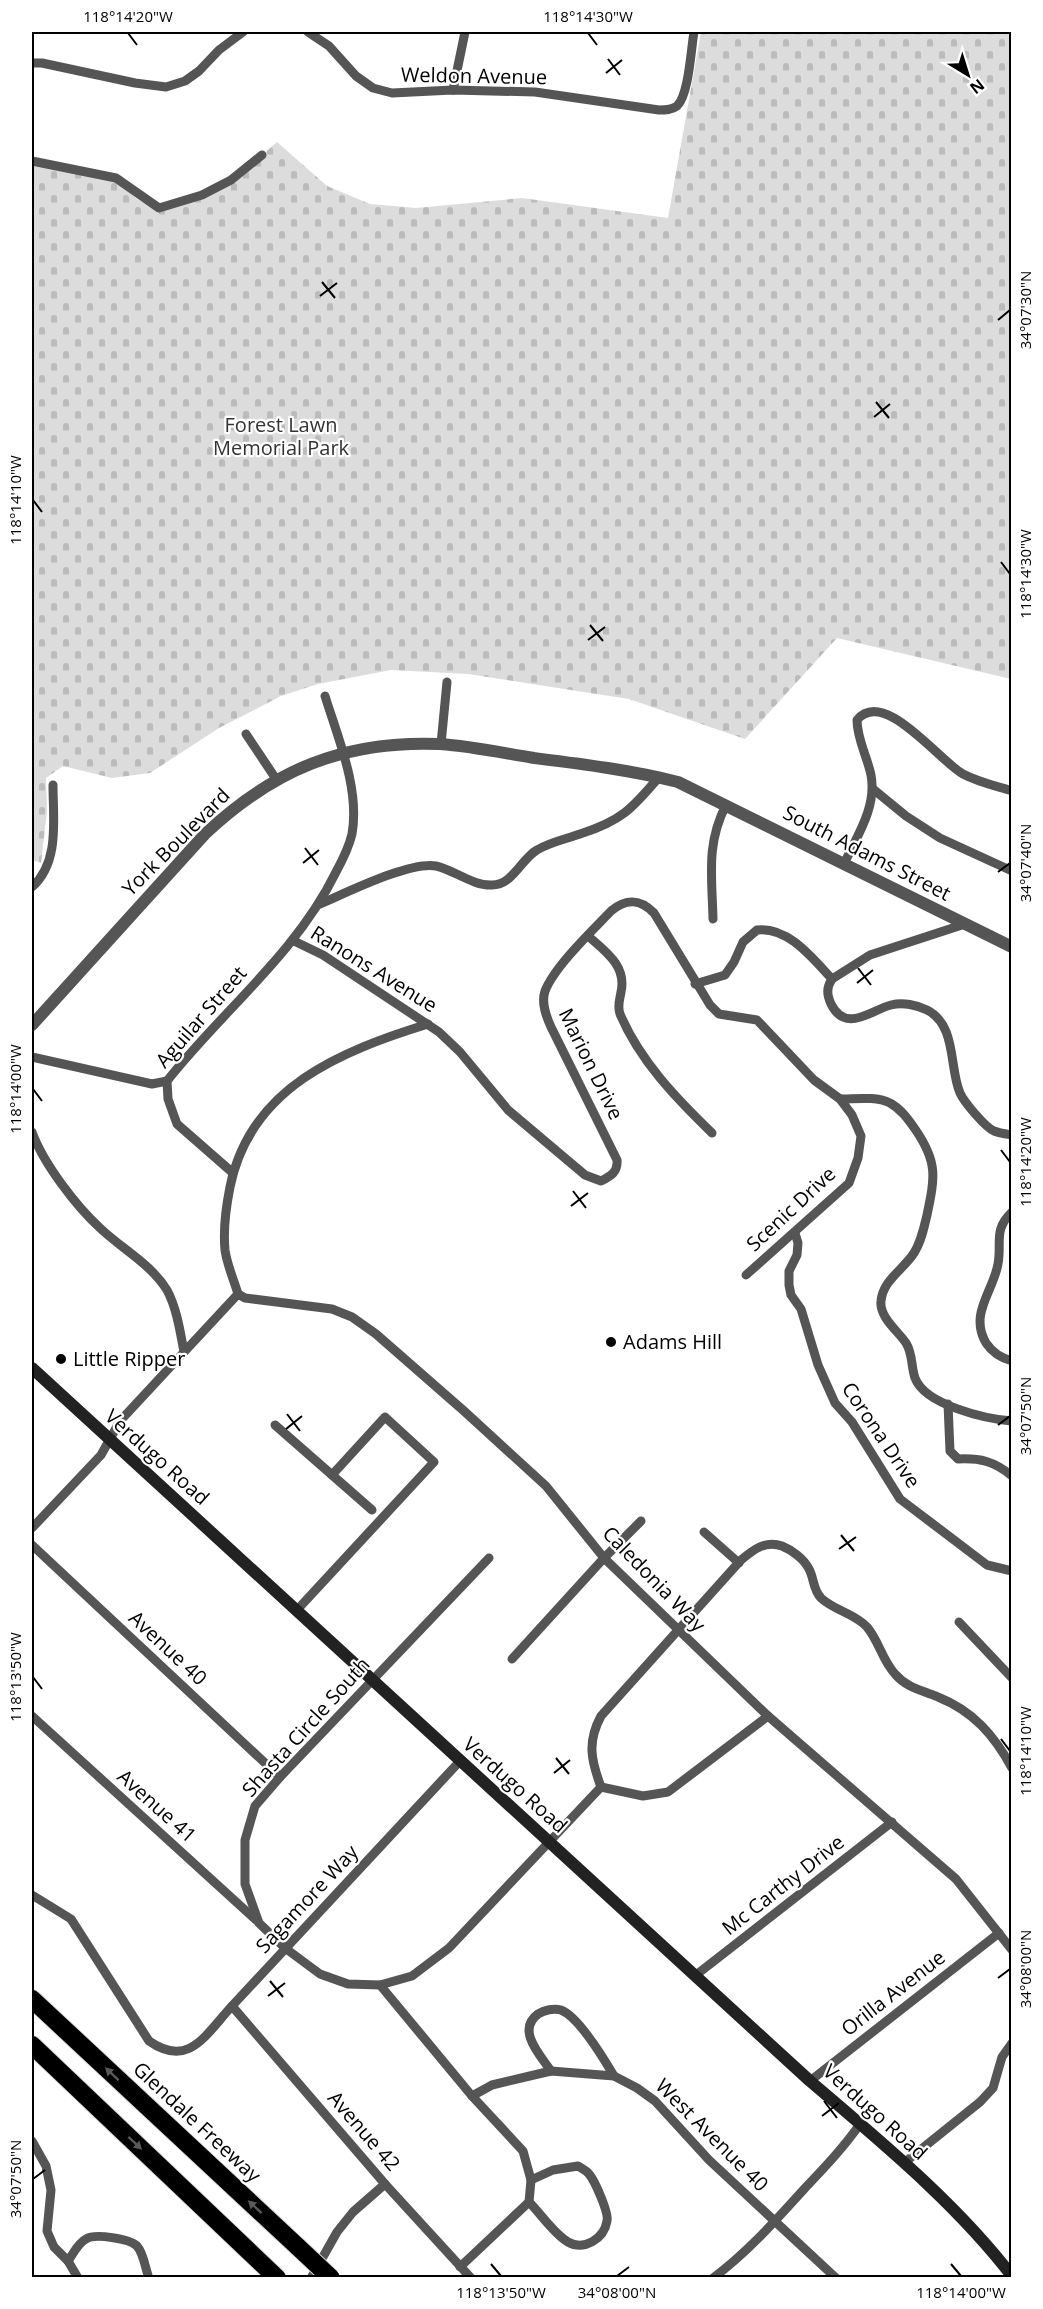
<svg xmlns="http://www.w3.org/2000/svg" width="1043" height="2309" viewBox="0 0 1043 2309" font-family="'Open Sans',sans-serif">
<defs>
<pattern id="cemetery-stones" width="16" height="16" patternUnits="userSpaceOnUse" patternTransform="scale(1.5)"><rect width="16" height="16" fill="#dcdcdc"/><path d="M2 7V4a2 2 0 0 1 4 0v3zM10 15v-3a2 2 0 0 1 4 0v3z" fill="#bbb"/></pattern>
</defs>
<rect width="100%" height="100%" fill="#fff"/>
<!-- cemetery -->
<path fill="url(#cemetery-stones)" d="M701 32H1011V679L837 638 745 739 629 699 468 674 391 670 318 684 281 696 219 728 150 773 112 778 63 766 46 778 47 811 41 863 32 860V165L116 180 137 199 151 207 176 205 243 172 277 142 327 186 370 204 416 208 522 198 668 218Z"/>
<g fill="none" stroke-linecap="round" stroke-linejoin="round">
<!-- motorway casing -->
<g stroke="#dbdbdb" stroke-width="20">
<g id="motorway">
<path d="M32 1999 298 2247"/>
<path d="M32 2045 277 2278"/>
</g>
</g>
<!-- minor -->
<g stroke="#555" stroke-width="9">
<path d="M308 32 329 46 356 76 373 88 392 93 453 90 535 92 659 110C665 110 672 110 677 106 689 95 691 48 694 32"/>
<path d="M32 63H42L135 83 166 87 185 81 199 71 219 50 243 32"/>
<path d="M453 90 465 32"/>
<path d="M32 161 116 178 159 208 202 195 231 180 262 155"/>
<path d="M246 734 276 779"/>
<path d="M441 744 447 682"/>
<path d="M873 789 906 816 940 838 1012 871"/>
<path d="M844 864C857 836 877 807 871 775 867 756 857 739 857 720 884 687 939 761 963 774 978 782 996 786 1012 791"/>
<path d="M32 887C60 862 53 819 53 785"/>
<path d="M320 904C346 893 410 861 436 866 454 870 473 886 492 885 513 885 521 859 537 850 550 842 566 839 580 834 621 821 632 809 659 777"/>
<path d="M713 919C712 876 706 844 726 805"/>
<path d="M588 936C605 951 627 966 621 992 620 999 617 1006 620 1014 640 1061 676 1098 712 1133"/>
<path d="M294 941 323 955 439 1032 460 1052 508 1110 585 1175 601 1181C611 1176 618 1172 617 1160L551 1027C546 1016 541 1003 545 991 555 966 592 931 611 911 627 898 640 899 654 913L710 1005 719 1014 757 1020 814 1080 840 1099 852 1115 861 1136 858 1158 849 1183 746 1275"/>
<path d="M832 979C826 988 827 995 831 1004 846 1034 871 1010 891 1005 903 1002 917 1005 927 1010 957 1025 949 1068 960 1093 964 1102 985 1127 994 1131 999 1133 1006 1134 1012 1135"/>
<path d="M695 984 725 975 734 962 743 942 757 930C788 926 813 959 832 979L870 955 965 924"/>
<path d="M32 1057 152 1084 167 1081"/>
<path d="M840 1099C856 1099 875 1096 890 1103 901 1109 908 1119 915 1129 938 1162 935 1177 927 1215 924 1228 921 1242 914 1253 903 1270 883 1280 881 1301 879 1317 898 1331 906 1343 913 1354 911 1367 915 1378 925 1405 986 1419 1012 1421"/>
<path d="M32 1132C43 1163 76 1206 100 1228 122 1249 151 1264 167 1290 177 1309 180 1331 184 1352"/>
<path d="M233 1173 177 1124 168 1099 167 1081C222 1011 296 954 336 872 342 861 349 847 352 834 360 789 338 738 325 696"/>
<path d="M1012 1212C993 1230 1002 1242 998 1264 993 1292 969 1314 986 1343 992 1352 1001 1358 1012 1361"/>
<path d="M795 1233 798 1243 797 1255 789 1271V1285L791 1295 801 1309 818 1365 835 1403 852 1422 900 1499 987 1565 1012 1571"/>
<path d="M238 1294 245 1298 332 1309 352 1317 376 1334 464 1411 546 1486 604 1558 768 1716 956 1879 1012 1950"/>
<path d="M948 1404 950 1451 958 1459C980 1458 994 1461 1012 1476"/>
<path d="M275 1425 372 1510"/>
<path d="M32 1528 101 1455 120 1421 238 1294C234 1280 227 1265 225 1250 223 1229 226 1207 230 1187 250 1087 341 1051 428 1024"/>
<path d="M704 1532 739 1563"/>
<path d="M32 1545 280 1777"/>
<path d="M489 1558 280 1777 255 1806 245 1840V1884L259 1923 285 1948 320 1974 348 1984 380 1985 412 1976 449 1948 601 1787"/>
<path d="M297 1610 434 1462 385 1417 332 1475"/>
<path d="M959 1622 1012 1678"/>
<path d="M512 1659 604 1558 641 1521"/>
<path d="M32 1716 256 1920"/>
<path d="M601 1787C591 1760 587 1742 601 1716L741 1560C753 1550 765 1540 782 1546 792 1550 804 1559 809 1569 814 1578 813 1590 821 1598 835 1611 854 1613 867 1627 879 1641 882 1660 895 1674 907 1688 922 1690 938 1697 973 1711 994 1735 1012 1768"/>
<path d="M601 1787 643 1796 668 1792 768 1716"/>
<path d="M32 1895 71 1919 149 2041C189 2069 206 2034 232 2006L460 1761"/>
<path d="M696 1975 892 1822"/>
<path d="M380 1985 472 2096 523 2151 531 2180 529 2202"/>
<path d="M232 2006 385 2184 471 2278"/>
<path d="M551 2071C540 2055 516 2030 538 2014 544 2010 554 2008 561 2010 579 2017 604 2059 614 2076"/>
<path d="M810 2081 999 1933"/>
<path d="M472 2096 492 2085 551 2071 614 2076 637 2088 655 2101 709 2160 836 2278"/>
<path d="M32 2141 46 2166 51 2190 47 2231 54 2247 68 2261 78 2278"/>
<path d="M904 2163 980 2102 993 2088 1002 2057 1012 2043"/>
<path d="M529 2202C541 2214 554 2234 568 2242 584 2251 604 2239 607 2221 609 2213 595 2181 589 2174 587 2171 581 2168 578 2166L553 2170 531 2180"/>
<path d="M68 2261C73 2254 78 2243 86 2239 95 2233 130 2239 137 2246 144 2254 145 2268 149 2278"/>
<path d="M460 2267 529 2202"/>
<path d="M311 2278 337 2232 353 2212 385 2184"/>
<path d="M713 2278C748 2252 777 2219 806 2187 825 2167 844 2147 860 2124"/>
</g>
<!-- tertiary -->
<path stroke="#555" stroke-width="12" d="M32 1025 205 834C273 770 344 740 440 744 471 746 503 753 534 758 582 764 631 770 678 782L1012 947"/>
<!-- secondary -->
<path stroke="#222" stroke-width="12" d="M32 1368 810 2081C881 2142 955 2202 1012 2276"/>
<!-- motorway -->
<use href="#motorway" stroke="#000" stroke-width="18"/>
<!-- motorway-bridge casing -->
<g stroke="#dbdbdb" stroke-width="20" stroke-linecap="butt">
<path id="motorway-bridge" d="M298 2247 331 2278"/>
</g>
<!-- motorway-bridge -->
<use href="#motorway-bridge" stroke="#000" stroke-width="18"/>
</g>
<!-- one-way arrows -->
<defs><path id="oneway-solid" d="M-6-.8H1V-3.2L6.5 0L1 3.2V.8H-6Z" transform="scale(1.5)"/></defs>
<g fill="#595959">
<use href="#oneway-solid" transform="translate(112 2074) rotate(-137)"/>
<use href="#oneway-solid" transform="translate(135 2143) rotate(43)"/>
<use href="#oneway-solid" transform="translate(255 2207) rotate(-137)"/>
</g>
<!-- ticks -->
<path fill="none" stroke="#000" stroke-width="2" d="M128 33 137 45M588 33 597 45M608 59 620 75M606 73 622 60M322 282 335 298M320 296 337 283M998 320 1010 310M876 402 889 418M874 417 890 404M33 500 42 512M1001 562 1010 574M590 625 603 641M588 640 605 627M305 848 318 865M303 863 319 850M998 872 1010 863M858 968 871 985M857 983 873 970M33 1089 42 1101M1001 1150 1010 1162M573 1191 586 1208M571 1206 588 1193M287 1414 300 1431M998 1425 1010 1416M286 1429 302 1416M841 1535 854 1551M839 1549 856 1537M33 1677 42 1689M1001 1739 1010 1751M556 1758 569 1774M554 1773 570 1760M998 1978 1010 1969M270 1981 283 1997M268 1996 285 1983M824 2101 837 2118M822 2116 839 2103M33 2179 45 2170M491 2264 501 2276M951 2264 961 2276M617 2276 629 2267"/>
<!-- markers -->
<g fill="#000" stroke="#fff" stroke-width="2">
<circle cx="611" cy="1342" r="6"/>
<circle cx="61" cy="1359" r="6"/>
</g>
<g text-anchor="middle" stroke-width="4.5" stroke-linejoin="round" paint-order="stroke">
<!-- street labels -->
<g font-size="20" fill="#000" stroke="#fff">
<text transform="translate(474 76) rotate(1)" y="7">Weldon Avenue</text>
<text transform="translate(176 842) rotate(-45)" y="7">York Boulevard</text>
<text transform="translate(867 853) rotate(27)" y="7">South Adams Street</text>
<text transform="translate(374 969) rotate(32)" y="7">Ranons Avenue</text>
<text transform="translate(201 1017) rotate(-49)" y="7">Aguilar Street</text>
<text transform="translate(591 1064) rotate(64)" y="7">Marion Drive</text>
<text transform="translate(791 1209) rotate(-43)" y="7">Scenic Drive</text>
<text transform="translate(881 1435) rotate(56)" y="7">Corona Drive</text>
<text transform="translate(157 1457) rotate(42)" y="7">Verdugo Road</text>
<text transform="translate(654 1579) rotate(46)" y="7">Caledonia Way</text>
<text transform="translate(168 1648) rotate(43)" y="7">Avenue 40</text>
<text transform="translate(306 1727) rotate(-48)" y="7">Shasta Circle South</text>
<text transform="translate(515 1785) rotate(42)" y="7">Verdugo Road</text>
<text transform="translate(157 1806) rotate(42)" y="7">Avenue 41</text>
<text transform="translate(783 1885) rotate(-38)" y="7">Mc Carthy Drive</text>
<text transform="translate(307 1899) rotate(-47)" y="7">Sagamore Way</text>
<text transform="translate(893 1993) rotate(-38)" y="7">Orilla Avenue</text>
<text transform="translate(875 2112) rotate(42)" y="7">Verdugo Road</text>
<text transform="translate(197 2122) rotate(43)" y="7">Glendale Freeway</text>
<text transform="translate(364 2131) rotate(49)" y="7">Avenue 42</text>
<text transform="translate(712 2135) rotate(45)" y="7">West Avenue 40</text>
</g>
<!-- park labels -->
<g font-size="20" fill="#333" stroke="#fff">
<text x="281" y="432">Forest Lawn<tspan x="281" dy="23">Memorial Park</tspan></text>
</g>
<!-- poi labels -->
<g font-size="20" fill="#000" stroke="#fff" text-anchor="start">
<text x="623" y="1349">Adams Hill</text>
<text x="73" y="1366">Little Ripper</text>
</g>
</g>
<!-- border -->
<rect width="1043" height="2309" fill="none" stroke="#ffffff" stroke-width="66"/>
<!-- north arrow -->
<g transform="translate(968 75) rotate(142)" stroke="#ffffff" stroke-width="4.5" paint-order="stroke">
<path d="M0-4.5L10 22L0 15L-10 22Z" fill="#000000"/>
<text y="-9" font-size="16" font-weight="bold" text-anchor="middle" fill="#000000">N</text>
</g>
<rect x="33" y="33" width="977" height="2243" fill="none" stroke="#000" stroke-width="2"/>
<g font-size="15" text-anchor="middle" fill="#000">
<text x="128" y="22">118°14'20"W</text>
<text x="588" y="22">118°14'30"W</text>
<text transform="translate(1026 310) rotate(-90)" y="5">34°07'30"N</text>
<text transform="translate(16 500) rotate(-90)" y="5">118°14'10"W</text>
<text transform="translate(1026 574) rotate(-90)" y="5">118°14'30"W</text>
<text transform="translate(1026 863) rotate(-90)" y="5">34°07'40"N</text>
<text transform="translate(16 1089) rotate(-90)" y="5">118°14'00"W</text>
<text transform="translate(1026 1162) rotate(-90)" y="5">118°14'20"W</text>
<text transform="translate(1026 1416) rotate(-90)" y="5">34°07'50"N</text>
<text transform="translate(16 1677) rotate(-90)" y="5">118°13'50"W</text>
<text transform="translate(1026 1751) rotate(-90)" y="5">118°14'10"W</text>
<text transform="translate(1026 1969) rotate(-90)" y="5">34°08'00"N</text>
<text transform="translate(16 2179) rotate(-90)" y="5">34°07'50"N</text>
<text x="501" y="2298">118°13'50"W</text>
<text x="617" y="2298">34°08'00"N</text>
<text x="961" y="2298">118°14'00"W</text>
</g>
</svg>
